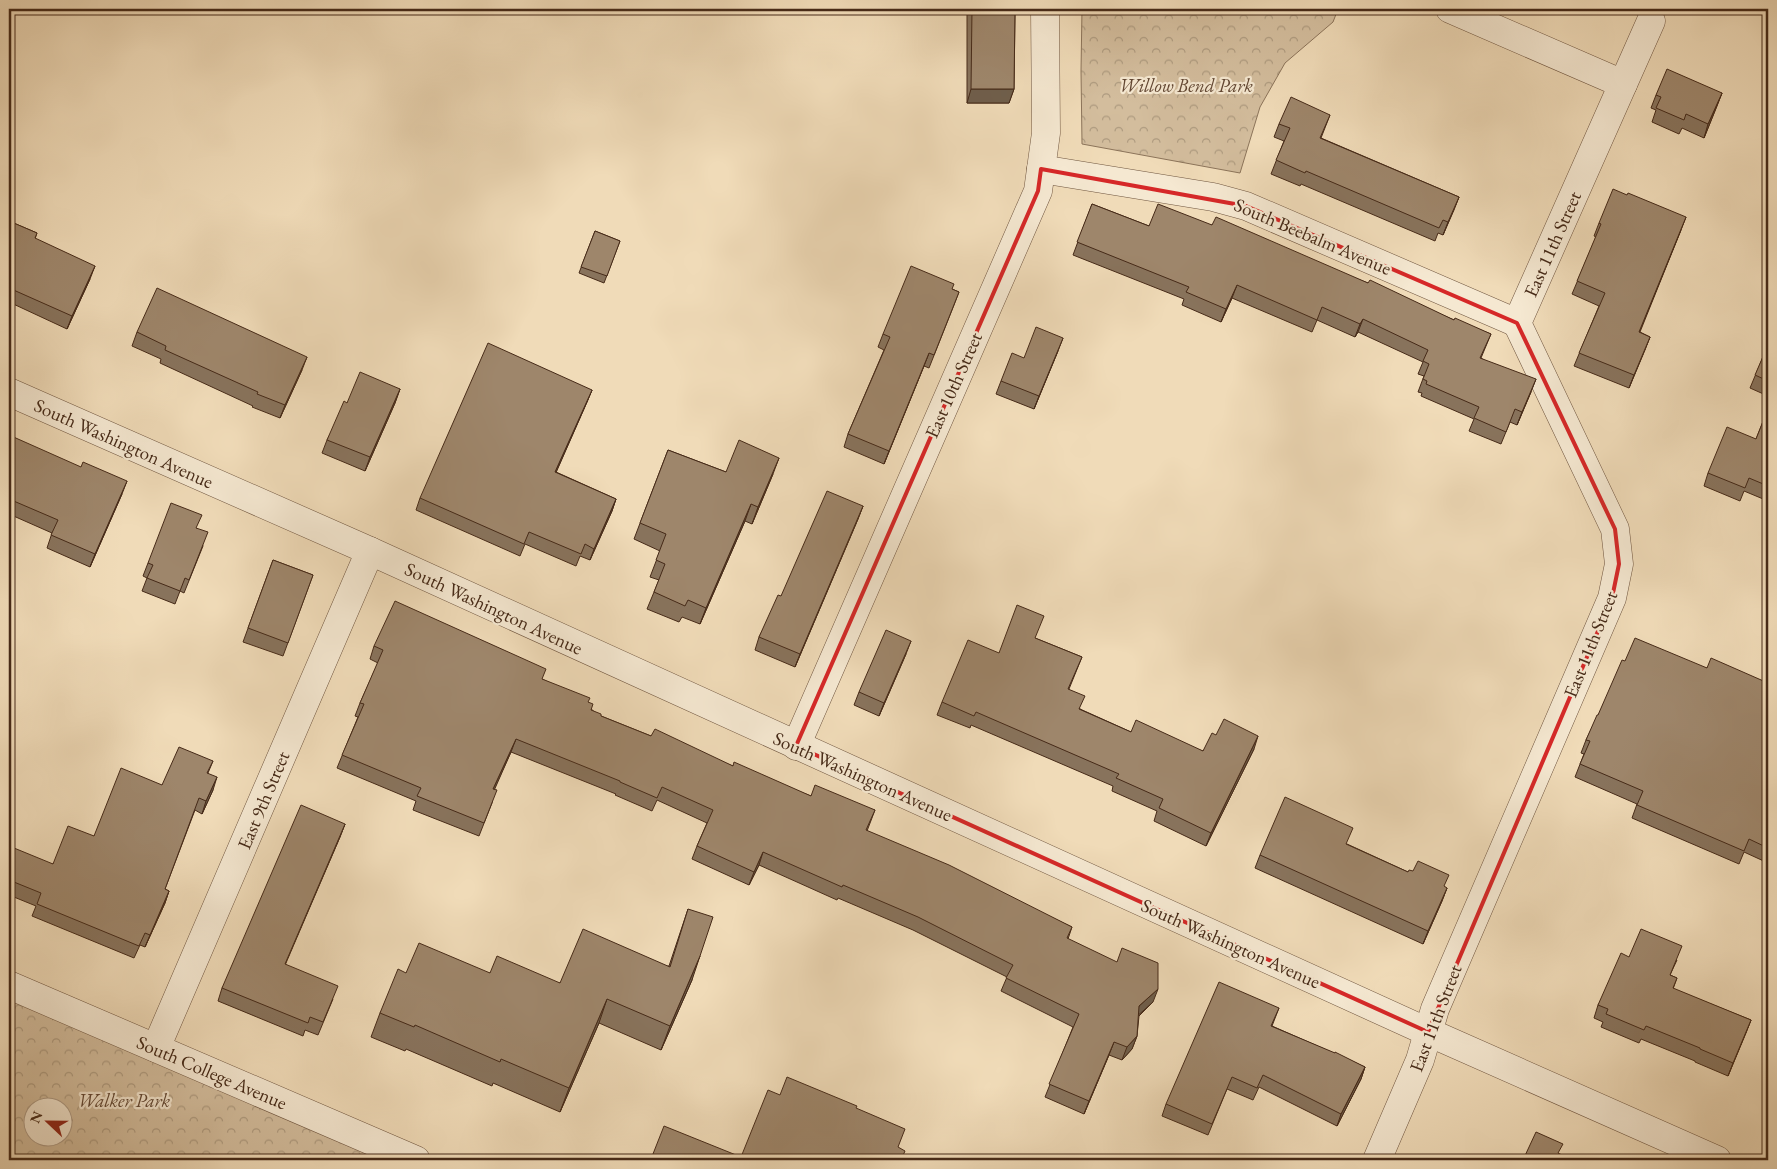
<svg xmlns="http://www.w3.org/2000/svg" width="1777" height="1169" viewBox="0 0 1777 1169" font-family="'EB Garamond',serif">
<defs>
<pattern id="park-crowns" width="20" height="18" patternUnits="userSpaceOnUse" patternTransform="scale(1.25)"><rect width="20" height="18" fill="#d3bd9d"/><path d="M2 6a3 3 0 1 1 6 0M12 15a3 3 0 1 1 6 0" fill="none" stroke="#ad9a7f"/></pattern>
</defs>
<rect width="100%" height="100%" fill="#f0dbb8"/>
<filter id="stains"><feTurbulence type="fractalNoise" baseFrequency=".004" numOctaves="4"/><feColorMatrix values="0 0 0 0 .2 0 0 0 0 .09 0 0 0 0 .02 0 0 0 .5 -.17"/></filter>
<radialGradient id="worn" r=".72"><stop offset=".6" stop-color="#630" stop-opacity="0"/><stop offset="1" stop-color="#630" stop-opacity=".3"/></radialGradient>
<!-- park -->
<g fill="url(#park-crowns)" stroke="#8c745a" fill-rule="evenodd">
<path d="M1082 9H1338L1333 22 1285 63 1260 107 1240 173 1082 144 1081 71Z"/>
<path d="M9 985 416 1160H9ZM32 1106H62V1136H32Z"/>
</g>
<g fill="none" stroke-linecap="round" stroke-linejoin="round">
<!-- minor casing -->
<g stroke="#705640" stroke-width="29">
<g id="minor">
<path d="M1450 9 1623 84"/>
<path d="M1041 169 1213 197 1246 206 1517 323"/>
<path d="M9 392 370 551 1428 1032 1717 1160"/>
<path d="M796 746 1038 191 1046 133 1045 9"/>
<path d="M9 985 416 1160"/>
<path d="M156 1048 370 551"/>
<path d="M1377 1160 1420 1060 1435 1009 1612 598 1619 564 1615 529 1517 323 1651 21"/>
</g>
</g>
<!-- minor -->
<use href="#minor" stroke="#f5e8d1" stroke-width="28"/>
</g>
<!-- wall -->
<g fill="#88735c" stroke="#462a18">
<path d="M967 9H1017L1015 14 1014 89 1009 103H967Z"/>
<path d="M1722 93 1704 138 1682 128 1679 134 1652 122 1656 110 1651 108 1656 95Z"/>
<path d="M1330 115 1321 138 1459 197 1443 235 1438 233 1435 241 1301 184 1300 186 1271 174 1284 141 1274 137 1279 124Z"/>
<path d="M1092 204 1149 226 1212 225 1368 283 1454 320 1491 334 1481 358 1531 392 1517 425 1510 422 1501 444 1469 431 1474 419 1421 396 1422 393 1418 392 1424 376 1418 374 1423 362 1358 332 1355 337 1317 320 1312 332 1232 298 1221 322 1182 305 1184 299 1073 255Z"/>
<path d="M9 221 37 233 35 239 90 279 67 329 9 302Z"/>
<path d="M1599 223 1681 230 1640 332 1650 337 1629 388 1574 366 1599 306 1572 294 1596 237 1594 236Z"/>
<path d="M595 231 620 241 604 283 579 273Z"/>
<path d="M952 289 959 292 954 305 929 368 924 366 884 464 844 447 848 434 884 350 878 347 883 334Z"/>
<path d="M137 332 302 370 280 418 252 407 253 406 160 363 161 359 132 346Z"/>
<path d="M1768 345V396L1750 388Z"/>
<path d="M1058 351 1034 409 996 394 1001 381 1024 358Z"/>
<path d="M400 389 395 403 365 471 322 453 327 440 347 403Z"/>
<path d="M592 390 587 402 556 472 616 499 612 511 590 560 580 556 576 566 525 544 520 556 416 510 420 498Z"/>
<path d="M1768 409V501L1744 491 1740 501 1704 486 1708 473 1756 439Z"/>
<path d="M9 435 122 494 90 567 47 548 52 533 9 514Z"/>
<path d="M668 450 726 472 773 474 752 524 745 521 700 624 682 617 679 622 647 609 659 580 650 577 660 551 634 539Z"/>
<path d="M863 506 858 519 795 667 755 650 759 637 781 596Z"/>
<path d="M197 528 203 546 184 593 180 591 175 604 142 591 147 578 143 576 148 563Z"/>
<path d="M273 560 313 575 283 656 243 642Z"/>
<path d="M1035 638 1082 657 1069 689 1080 709 1131 732 1203 751 1216 735 1254 749 1206 846 1154 821 1157 811 1112 791 1113 786 971 725 970 728 937 715 942 702 999 653Z"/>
<path d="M374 646 542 679 588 702 592 710 601 716 651 736 733 766 811 796 875 810 867 831 1072 927 1068 939 1153 1002 1139 1016 1137 1036 1132 1049 1122 1060 1109 1055 1084 1114 1045 1097 1073 1027 1001 991 1007 977 913 930 838 898 837 900 759 865 749 885 692 859 697 846 707 823 657 800 652 811 615 795 616 794 511 752 494 789 492 803 479 836 413 810 416 801 337 768 358 717 355 716 360 703 378 663 370 659Z"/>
<path d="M906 654 879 716 854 705 859 692Z"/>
<path d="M1625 661 1707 668 1768 683V863L1744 852 1739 864 1632 818 1637 804 1575 777 1584 754 1581 753 1586 740Z"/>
<path d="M213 761 208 773 213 790 202 814 195 810 165 889 169 891 165 903 145 947 140 945 134 958 32 916 36 906 9 895V861L53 864 94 836 162 785Z"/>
<path d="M345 824 340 837 285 964 333 999 318 1035 305 1030 303 1036 218 1001 222 988Z"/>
<path d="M1347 844 1408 872 1447 888 1442 901 1423 944 1255 868 1260 855Z"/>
<path d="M688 909 692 980 661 1050 599 1023 560 1112 493 1083 492 1086 406 1049 405 1051 371 1037 380 1013 406 973H490L560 983 669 966Z"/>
<path d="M1629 957 1677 960 1670 975 1677 978 1673 989 1751 1020 1728 1076 1695 1062V1061L1641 1039 1639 1043 1601 1027 1603 1022 1594 1018 1598 1005Z"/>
<path d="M1279 1008 1272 1026 1365 1067 1361 1079 1337 1126 1259 1087 1253 1100 1227 1089 1208 1135 1162 1116 1166 1104Z"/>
</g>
<!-- shaded-wall -->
<g fill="#6f5e4b" stroke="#462a18">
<path d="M971 89H1014L1009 103H967Z"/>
<path d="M1722 93 1717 106 1704 138 1708 124Z"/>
<path d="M1459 197 1454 210 1443 235 1448 222Z"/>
<path d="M1686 217 1681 230 1634 345 1639 332Z"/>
<path d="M95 266 90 279 67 329 72 316Z"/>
<path d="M1237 285 1232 298 1221 322 1226 309Z"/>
<path d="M1363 319 1358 332 1355 337 1360 324Z"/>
<path d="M1650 337 1645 350 1629 388 1634 375Z"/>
<path d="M1063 338 1058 351 1034 409 1039 396Z"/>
<path d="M929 353 924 366 884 464 889 451Z"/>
<path d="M307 357 302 370 280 418 285 405Z"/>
<path d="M1536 379 1531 392 1517 425 1522 412Z"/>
<path d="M400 389 395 403 365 471 370 457Z"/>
<path d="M592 390 587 402 551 484 555 472Z"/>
<path d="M779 458 773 474 752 524 758 507Z"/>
<path d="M127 481 122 494 90 567 95 554Z"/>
<path d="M616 499 612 511 590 560 594 549Z"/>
<path d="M751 504 745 521 700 624 706 608Z"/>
<path d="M863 506 858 519 795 667 800 654Z"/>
<path d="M911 641 906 654 879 716 884 703Z"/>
<path d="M1258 736 1254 749 1206 846 1211 833Z"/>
<path d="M516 739 511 752 489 802 493 789Z"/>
<path d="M217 777 213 790 202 814 206 801Z"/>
<path d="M345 824 340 837 280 977 285 964Z"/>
<path d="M763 852 759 865 749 885 754 872Z"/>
<path d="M1447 888 1442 901 1423 944 1428 931Z"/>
<path d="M169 891 165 903 145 947 150 935Z"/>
<path d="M700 956 692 980 661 1050 670 1026Z"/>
<path d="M1158 989 1153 1002 1134 1019 1139 1006Z"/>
<path d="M607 999 599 1023 560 1112 569 1088Z"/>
<path d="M1751 1020 1746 1033 1728 1076 1733 1063Z"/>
<path d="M1137 1036 1132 1049 1122 1060 1127 1047Z"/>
<path d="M1114 1042 1109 1055 1084 1114 1089 1101Z"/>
<path d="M1365 1067 1361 1079 1337 1126 1341 1114Z"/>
</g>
<!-- building -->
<g fill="#9e866b" stroke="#462a18">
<path d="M972 9H1015L1014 89H971Z"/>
<path d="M1667 69 1722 93 1708 124 1686 114 1684 120 1656 108 1661 97 1656 95Z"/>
<path d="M1291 97 1330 115 1320 138 1459 197 1448 222 1443 220 1439 228 1306 171 1305 173 1276 160 1290 128 1279 124Z"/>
<path d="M1613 189 1627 195 1628 193 1686 217 1639 332 1650 337 1634 375 1579 353 1605 293 1577 281 1601 224 1599 223Z"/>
<path d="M1092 204 1149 226 1158 204 1212 225 1216 217 1368 283 1370 280 1454 320 1455 318 1491 334 1480 358 1536 379 1522 412 1515 409 1506 432 1474 418 1479 407 1426 384 1427 381 1423 379 1429 364 1423 361 1428 350 1363 319 1360 324 1322 307 1317 320 1237 285 1226 309 1186 292 1189 287 1077 242Z"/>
<path d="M9 221 37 233 35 238 95 266 72 316 9 288Z"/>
<path d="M595 231 620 241 607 276 581 267Z"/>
<path d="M911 266 954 284 952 289 959 292 934 355 929 353 889 451 848 434 890 337 883 334Z"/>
<path d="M157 288 307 357 285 405 257 394 258 392 165 350 166 346 137 332Z"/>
<path d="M1036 327 1063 338 1039 396 1001 381 1012 353 1024 358Z"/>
<path d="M488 343 592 390 555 472 616 499 594 549 585 544 581 554 529 532 524 544 420 498Z"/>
<path d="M1768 345V381L1755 375Z"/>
<path d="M360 372 400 389 370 457 327 440 344 401 347 403Z"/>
<path d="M1768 409V486L1749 478 1745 488 1708 473 1727 427 1756 439Z"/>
<path d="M9 435 81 467 83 462 127 481 95 554 51 535 58 520 9 499Z"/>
<path d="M739 440 779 458 758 507 751 504 706 608 688 600 685 606 654 592 665 564 656 560 666 534 640 523 668 450 726 472Z"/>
<path d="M827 491 863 506 800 654 759 637 778 595 781 596Z"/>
<path d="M171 503 202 515 196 528 208 532 189 580 185 578 180 591 147 578 153 565 148 563Z"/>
<path d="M273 560 313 575 288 643 248 628Z"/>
<path d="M395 601 546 669 542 679 590 698 588 702 593 704 591 710 601 714V716L651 736 655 729 733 766 734 762 811 796 815 785 875 810 866 830 949 865 1072 927 1067 938 1117 962 1122 948 1158 963V989L1139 1006 1137 1036 1127 1047 1114 1042 1089 1101 1049 1084 1079 1014 1006 978 1013 965 918 917 843 885 842 887 763 852 754 872 697 846 713 810 662 787 657 798 620 782V781L516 739 493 789 497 790 484 823 417 796 421 788 342 755 364 704 360 703 383 650 374 646Z"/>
<path d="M1017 605 1044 616 1035 638 1082 657 1068 689 1085 696 1079 709 1131 732 1136 720 1203 751 1212 733 1216 735 1224 719 1258 736 1211 833 1159 808 1163 799 1116 778 1119 774 976 712 974 716 942 702 968 640 999 653Z"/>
<path d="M886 630 911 641 884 703 859 692Z"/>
<path d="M1635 638 1707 668 1711 658 1768 683V848L1749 839 1744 851 1637 805 1643 791 1580 764 1590 741 1586 740 1597 715H1598L1622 660 1625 661Z"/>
<path d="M179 747 213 761 207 773 217 777 206 801 199 798 165 889 169 891 150 935 145 933 139 946 37 904 41 893 9 880V861L14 848 53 864 68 826 94 836 121 768 162 785Z"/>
<path d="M1285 797 1353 828 1346 844 1408 872 1409 870 1413 871 1418 861 1449 875 1444 886 1447 888 1428 931 1260 855Z"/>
<path d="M301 805 345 824 285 964 338 986 323 1022 310 1017 308 1023 222 988Z"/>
<path d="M688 909 713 917 700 956 670 1026 607 999 569 1088 501 1059 500 1062 415 1025 414 1027 380 1013 398 969 406 973 419 943 490 973 497 956 560 983 583 929 670 967Z"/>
<path d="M1641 929 1682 946 1670 975 1677 978 1673 988 1751 1020 1733 1063 1700 1049V1048L1646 1026 1644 1030 1606 1014 1608 1009 1598 1005 1621 953 1629 957Z"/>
<path d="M1219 982 1279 1008 1271 1026 1335 1053V1052L1365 1067 1341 1114 1263 1075 1257 1088 1232 1077 1212 1124 1166 1104Z"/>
<path d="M787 1077 857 1106 856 1108 905 1129 898 1147 905 1151 901 1160H654L651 1159 664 1126 741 1157 768 1090 780 1095Z"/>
<path d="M1536 1132 1563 1144 1558 1153 1562 1155 1560 1160H1523Z"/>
</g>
<!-- marked area -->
<path fill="none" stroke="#d62828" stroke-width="4" stroke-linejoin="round" d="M1041 169 1246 206 1517 323 1615 529 1619 564 1612 598 1428 1032 796 746 1038 191Z"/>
<g text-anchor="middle" stroke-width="4.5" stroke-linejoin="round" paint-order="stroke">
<!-- park labels -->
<g font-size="19" font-style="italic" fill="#624733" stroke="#f5e8d1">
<text x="1186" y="92">Willow Bend Park</text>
<text x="124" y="1107">Walker Park</text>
</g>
<!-- street labels -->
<g font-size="19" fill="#462a18" stroke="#f5e8d1">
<text transform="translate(1313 236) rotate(23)" y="7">South Beebalm Avenue</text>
<text transform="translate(1552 244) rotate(-66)" y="7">East 11th Street</text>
<text transform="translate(953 385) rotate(-66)" y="7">East 10th Street</text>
<text transform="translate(124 443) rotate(24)" y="7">South Washington Avenue</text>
<text transform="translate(494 608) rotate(25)" y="7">South Washington Avenue</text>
<text transform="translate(1590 644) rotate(-68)" y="7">East 11th Street</text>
<text transform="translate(863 776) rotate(24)" y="7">South Washington Avenue</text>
<text transform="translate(263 800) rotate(-67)" y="7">East 9th Street</text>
<text transform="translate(1231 943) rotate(24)" y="7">South Washington Avenue</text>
<text transform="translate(1435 1018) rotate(-69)" y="7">East 11th Street</text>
<text transform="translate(212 1072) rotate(23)" y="7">South College Avenue</text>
</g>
</g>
<!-- margin -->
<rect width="1777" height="1169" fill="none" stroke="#f0dbb8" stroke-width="30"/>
<rect x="10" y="10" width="1757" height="1149" fill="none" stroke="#462a18" stroke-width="2.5"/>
<rect x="15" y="15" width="1747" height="1139" fill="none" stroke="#462a18"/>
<!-- north arrow -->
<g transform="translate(48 1122) rotate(292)"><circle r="24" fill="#f5e8d1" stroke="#af9c87"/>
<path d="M0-4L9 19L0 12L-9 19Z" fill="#8f2418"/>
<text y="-8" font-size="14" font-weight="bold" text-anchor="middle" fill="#462a18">N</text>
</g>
<rect width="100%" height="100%" filter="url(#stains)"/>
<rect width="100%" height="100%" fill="url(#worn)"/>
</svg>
